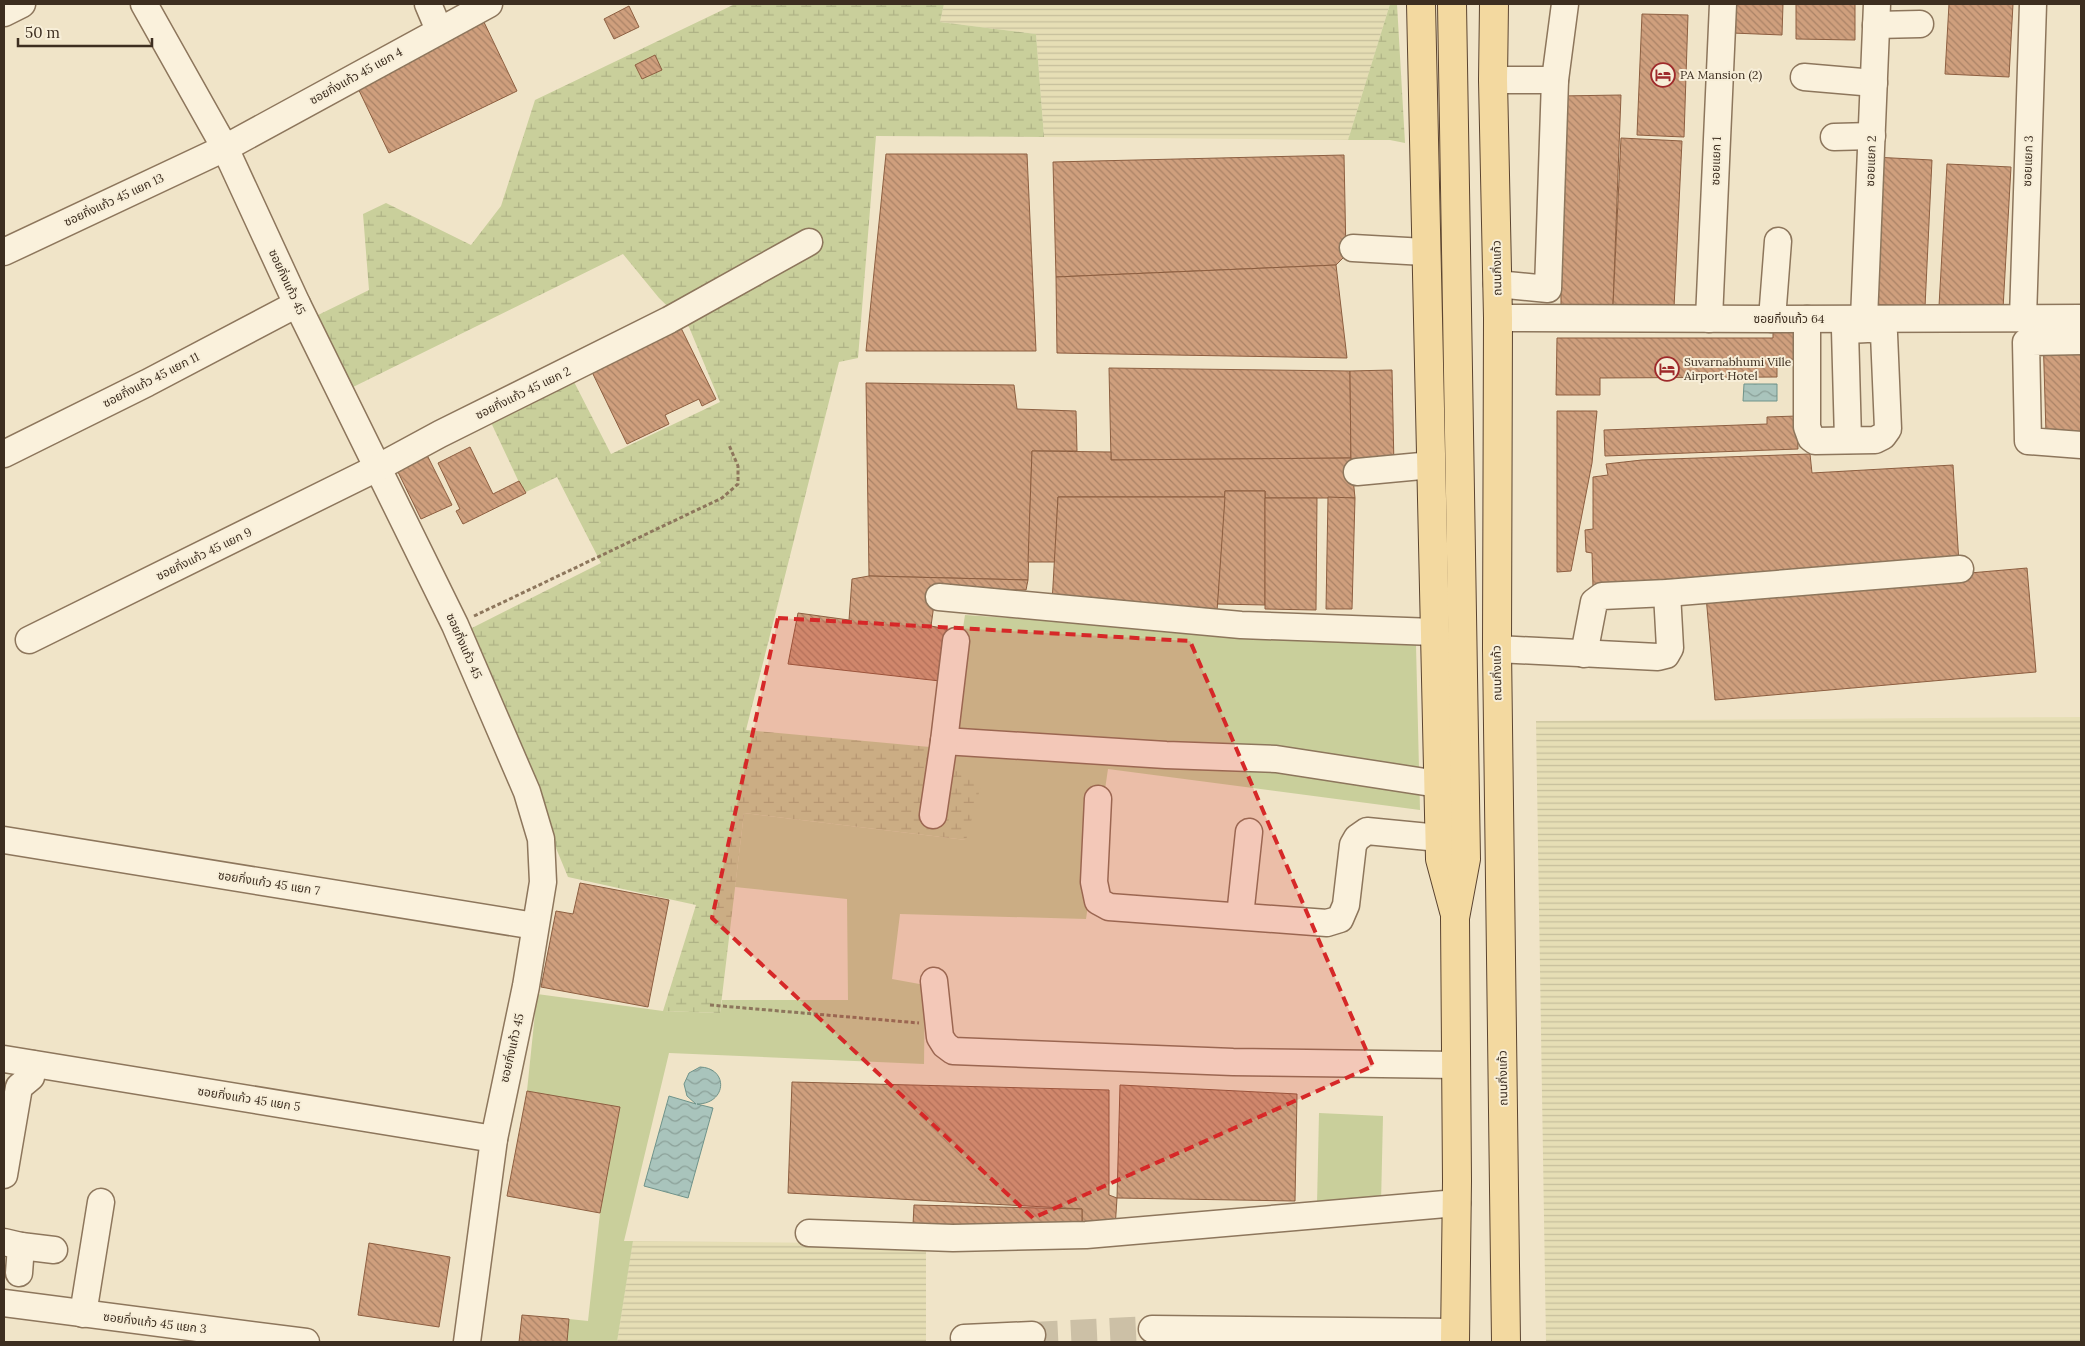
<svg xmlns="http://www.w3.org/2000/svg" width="2085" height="1346" viewBox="0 0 2085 1346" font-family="Lora,'Noto Sans Thai',serif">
<defs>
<pattern id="farmland-rules" width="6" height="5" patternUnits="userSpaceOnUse" patternTransform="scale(1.25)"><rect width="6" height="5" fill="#e6deb5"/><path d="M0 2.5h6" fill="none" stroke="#c6bf9b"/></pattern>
<pattern id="wetland-marsh" width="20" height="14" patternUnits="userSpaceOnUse" patternTransform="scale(1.25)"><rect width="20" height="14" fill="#c9cf9b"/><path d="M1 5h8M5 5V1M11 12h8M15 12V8" fill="none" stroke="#aeb285"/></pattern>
<pattern id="water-waves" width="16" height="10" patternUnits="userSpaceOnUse" patternTransform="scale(1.25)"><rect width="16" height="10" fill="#a9c4bc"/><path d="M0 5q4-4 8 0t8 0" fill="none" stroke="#8ba098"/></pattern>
<pattern id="building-back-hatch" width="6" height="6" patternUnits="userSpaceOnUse" patternTransform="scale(1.25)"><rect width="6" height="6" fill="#cf9f7d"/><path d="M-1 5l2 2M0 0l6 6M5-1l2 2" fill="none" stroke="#a98266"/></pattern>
</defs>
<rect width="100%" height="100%" fill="#f0e4c8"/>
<!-- farmland -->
<g fill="url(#farmland-rules)">
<path d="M944 4H1390L1348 140 1044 137 1036 34 940 22Z"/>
<path d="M2081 717V1342H1546L1536 721Z"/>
<path d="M633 1241 926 1244V1342H617Z"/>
</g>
<!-- green -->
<g fill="#c9cf9b">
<path d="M965 615 1416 645 1420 810 1108 769 1086 919 900 914 892 979 925 985 924 1064 669 1053 624 1241H633L617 1342H567L569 1319 588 1321 600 1213 620 1108 527 1091 537 994 663 1011 720 1013 722 1000H848L847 899 735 887 744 813 966 840 943 755Z"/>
<path d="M1319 1113 1383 1116 1381 1204H1317Z"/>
</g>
<!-- wetland -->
<g fill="url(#wetland-marsh)">
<path d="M735 4H944L940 22 1036 34 1044 137 876 136 858 358 839 362 746 730 930 747 982 782 966 840 744 813 720 1013 663 1011 696 905 568 877 466 631 601 563 557 477 524 493 487 414 571 376 611 454 720 402 689 327 659 298 623 254 347 390 312 318 369 290 363 214 386 203 471 245 501 206 535 100Z"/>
<path d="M1390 4H1397L1405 143 1390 140H1348Z"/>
</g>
<!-- water -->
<g fill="url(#water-waves)" stroke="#6f938a">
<path d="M1744 384H1777V401H1743Z"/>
<path d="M700 1067C729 1068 727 1104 697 1104L713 1108 688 1198 644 1186 669 1096 696 1104 687 1096 684 1084 689 1073Z"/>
</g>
<!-- building -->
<g fill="url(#building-back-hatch)" stroke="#8d5f41">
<path d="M1734 4H1783L1782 35 1732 33Z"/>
<path d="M1796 4H1855V40L1796 39Z"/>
<path d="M1949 4H2013L2009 77 1945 74Z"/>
<path d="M629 6 639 27 614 39 604 19Z"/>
<path d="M1642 14 1688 15 1684 137 1637 135Z"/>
<path d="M482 18 517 91 389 153 354 80Z"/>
<path d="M655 55 662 70 642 79 635 65Z"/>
<path d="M1621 95 1613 305 1561 306 1560 96Z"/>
<path d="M1621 138 1682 141 1674 308 1613 305Z"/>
<path d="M886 154H1027L1036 351H866Z"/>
<path d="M1344 155 1346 255 1336 265 1056 277 1053 162Z"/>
<path d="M1873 157 1932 160 1925 307 1866 304Z"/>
<path d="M1947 164 2011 167 2003 309 1939 306Z"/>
<path d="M1336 265 1347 358 1057 353 1056 277Z"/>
<path d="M1796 327 1797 359 1777 360V377L1600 378V395H1556L1557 338H1773V328Z"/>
<path d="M681 328 716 399 702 406 699 399 665 415 669 424 627 444 592 372Z"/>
<path d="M2081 332V432L2046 433 2043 333Z"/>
<path d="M1109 368 1350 371 1351 458 1111 460Z"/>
<path d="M1392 370 1394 467 1351 468 1350 371Z"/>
<path d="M866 383 1014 385 1017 409 1076 411 1077 451H1032L1028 580 869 576Z"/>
<path d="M1557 411H1597L1592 463 1571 571 1557 572Z"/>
<path d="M1797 416 1798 449 1605 456 1604 430 1767 424V417Z"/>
<path d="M470 447 493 494 519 481 526 493 463 524 456 511 460 509 438 463Z"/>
<path d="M1032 451 1111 452V460L1351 458 1355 498H1265V491H1225V497H1058L1055 562H1028Z"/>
<path d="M1810 454 1812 473 1953 465 1959 564 1593 587 1592 553 1586 552 1585 530 1593 529V477L1608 475 1606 464 1642 460Z"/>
<path d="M427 455 452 505 421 519 397 470Z"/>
<path d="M1225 491H1265V605L1217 604Z"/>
<path d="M1058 497H1225L1217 611 1052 603Z"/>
<path d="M1328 497 1355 498 1352 609H1326Z"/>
<path d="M1265 498H1317L1316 610 1265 609Z"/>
<path d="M2027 568 2036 672 1715 700 1706 596Z"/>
<path d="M869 576 1028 580 1026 590H936L931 626 947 629 940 681 788 664 798 613 849 620 852 579Z"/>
<path d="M580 883 669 900 648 1007 541 987 556 911 573 914Z"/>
<path d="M792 1082 1109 1090V1195L1117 1198 1115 1229 1082 1230V1209L788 1193Z"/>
<path d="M1120 1085 1297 1094 1295 1201 1117 1198Z"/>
<path d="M527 1091 620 1107 600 1213 507 1196Z"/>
<path d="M914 1205 1082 1209V1230L913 1225Z"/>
<path d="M369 1243 450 1257 439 1327 358 1315Z"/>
<path d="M522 1315 569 1319 567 1342H519Z"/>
</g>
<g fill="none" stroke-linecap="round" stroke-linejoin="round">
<!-- minor-tunnel -->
<path stroke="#ccc0a6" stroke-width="26" stroke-dasharray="26 13" stroke-linecap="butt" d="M1032 1335 1152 1329"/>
<!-- minor casing -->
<g stroke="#8d765c" stroke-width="29">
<g id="minor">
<path d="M144 4 225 148 297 304 455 625 527 792 541 839 543 882 526 986 494 1139 467 1342"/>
<path d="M428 4 439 30"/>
<path d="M4 13 22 4"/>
<path d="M1876 25 1920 24"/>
<path d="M1804 77 1874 83"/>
<path d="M1493 80H1555"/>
<path d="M1834 137 1872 136"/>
<path d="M1353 248 1425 252"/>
<path d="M4 252 225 148 489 4"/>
<path d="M1497 284 1548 289 1555 80 1565 4"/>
<path d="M1498 318 1772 319 2081 318"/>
<path d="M2023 318 2033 4"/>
<path d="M1709 319 1723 4"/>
<path d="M1772 319 1778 241"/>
<path d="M1807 319V427L1811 438 1815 441 1875 440 1883 436 1888 429 1884 334C1875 327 1864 329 1853 330"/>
<path d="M1864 319 1877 4"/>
<path d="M1845 330 1848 440"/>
<path d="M2081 341 2026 342 2028 441 2081 445"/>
<path d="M4 454 147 383 297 304"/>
<path d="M1357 472 1432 465"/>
<path d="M939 597 1241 625 1434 632"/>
<path d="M29 640 379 467 440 434 669 320 809 242"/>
<path d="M1497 649 1658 657 1666 655 1670 648 1667 593"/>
<path d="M1584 654 1594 602 1602 596 1667 593 1960 569"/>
<path d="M944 741 1166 755 1276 759 1438 784"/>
<path d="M1098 799 1094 882 1098 901 1109 907 1327 923 1340 919 1346 905 1353 845 1357 838 1367 831 1439 838"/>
<path d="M933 815 944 741 956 641"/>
<path d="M4 840 535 926"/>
<path d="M1240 916 1249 832"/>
<path d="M934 981 940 1037 945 1045 953 1051 1233 1062 1456 1065"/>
<path d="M4 1059 494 1139"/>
<path d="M4 1175 19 1087 31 1077 33 1064"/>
<path d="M809 1233 953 1238 1086 1235 1457 1203"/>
<path d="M4 1242 21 1246 19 1273"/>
<path d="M21 1246 54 1250"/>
<path d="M4 1303 306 1342"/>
<path d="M83 1314 101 1202"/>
<path d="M1152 1329 1455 1332"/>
<path d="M964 1338 1032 1335"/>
</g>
</g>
<!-- major casing -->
<g stroke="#5b4430" stroke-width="30">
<g id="major">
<path d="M1421 4 1440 859 1454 911"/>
<path d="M1452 4 1466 859 1455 918 1457 1181 1455 1342"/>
<path d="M1494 4 1493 80 1498 318 1497 649 1506 1342"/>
</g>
</g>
<!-- path -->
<g stroke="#8d765c" stroke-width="3" stroke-dasharray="4 2.5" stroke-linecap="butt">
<path d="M474 616 722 498 738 484V466L729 445"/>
<path d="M710 1005 919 1023"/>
</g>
<!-- minor -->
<use href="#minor" stroke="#faf1dc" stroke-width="26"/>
<!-- major -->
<use href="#major" stroke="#f3d9a0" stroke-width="28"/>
</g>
<!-- marked area -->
<path fill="#d62828" fill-opacity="0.2" stroke="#d62828" stroke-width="4" stroke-dasharray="10 6" stroke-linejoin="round" d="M778 618 1190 641 1373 1066 1033 1218 712 918Z"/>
<!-- icons -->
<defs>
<g id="hotel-ring" transform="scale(1.25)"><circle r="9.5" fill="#f7eed8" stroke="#9e2a2b" stroke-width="1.5"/><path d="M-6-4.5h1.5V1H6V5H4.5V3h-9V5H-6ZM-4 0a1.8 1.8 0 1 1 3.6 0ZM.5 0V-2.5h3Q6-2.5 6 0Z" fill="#9e2a2b"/></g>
</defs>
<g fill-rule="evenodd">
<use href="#hotel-ring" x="1663" y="75"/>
<use href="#hotel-ring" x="1667" y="369"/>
</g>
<g text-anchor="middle" stroke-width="4" stroke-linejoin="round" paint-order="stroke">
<!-- poi labels -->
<g font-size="12" fill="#3d2e20" stroke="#f7eed8" text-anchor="start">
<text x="1680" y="79">PA Mansion (2)</text>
<text x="1684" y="366">Suvarnabhumi Ville<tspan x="1684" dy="14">Airport Hotel</tspan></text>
</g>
<!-- street labels -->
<g font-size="12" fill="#3d2e20" stroke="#f7eed8">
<text transform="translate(356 76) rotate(-29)" y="4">ซอยกิ่งแก้ว 45 แยก 4</text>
<text transform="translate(1716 161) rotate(-88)" y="4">ซอยแยก 1</text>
<text transform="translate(1871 161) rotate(-88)" y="4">ซอยแยก 2</text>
<text transform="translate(2028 161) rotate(-88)" y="4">ซอยแยก 3</text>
<text transform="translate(114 200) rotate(-25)" y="4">ซอยกิ่งแก้ว 45 แยก 13</text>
<text transform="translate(1497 268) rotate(-91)" y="4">ถนนกิ่งแก้ว</text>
<text transform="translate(287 282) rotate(65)" y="4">ซอยกิ่งแก้ว 45</text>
<text x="1789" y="323">ซอยกิ่งแก้ว 64</text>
<text transform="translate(151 380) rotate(-27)" y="4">ซอยกิ่งแก้ว 45 แยก 11</text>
<text transform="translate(523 393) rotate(-26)" y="4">ซอยกิ่งแก้ว 45 แยก 2</text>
<text transform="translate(204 554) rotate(-26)" y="4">ซอยกิ่งแก้ว 45 แยก 9</text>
<text transform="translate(464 646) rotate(66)" y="4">ซอยกิ่งแก้ว 45</text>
<text transform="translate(1497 673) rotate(-91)" y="4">ถนนกิ่งแก้ว</text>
<text transform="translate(269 883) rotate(9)" y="4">ซอยกิ่งแก้ว 45 แยก 7</text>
<text transform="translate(512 1048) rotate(-77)" y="4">ซอยกิ่งแก้ว 45</text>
<text transform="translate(1503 1078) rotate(-91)" y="4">ถนนกิ่งแก้ว</text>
<text transform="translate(249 1099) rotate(9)" y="4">ซอยกิ่งแก้ว 45 แยก 5</text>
<text transform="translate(155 1323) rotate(7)" y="4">ซอยกิ่งแก้ว 45 แยก 3</text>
</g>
</g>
<!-- border -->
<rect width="2085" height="1346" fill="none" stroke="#3d2e20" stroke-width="10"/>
<!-- scale -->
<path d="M18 38v8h134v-8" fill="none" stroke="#3d2e20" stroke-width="2.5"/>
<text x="25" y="38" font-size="15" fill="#3d2e20" stroke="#f7eed8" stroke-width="4" paint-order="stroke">50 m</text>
</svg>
